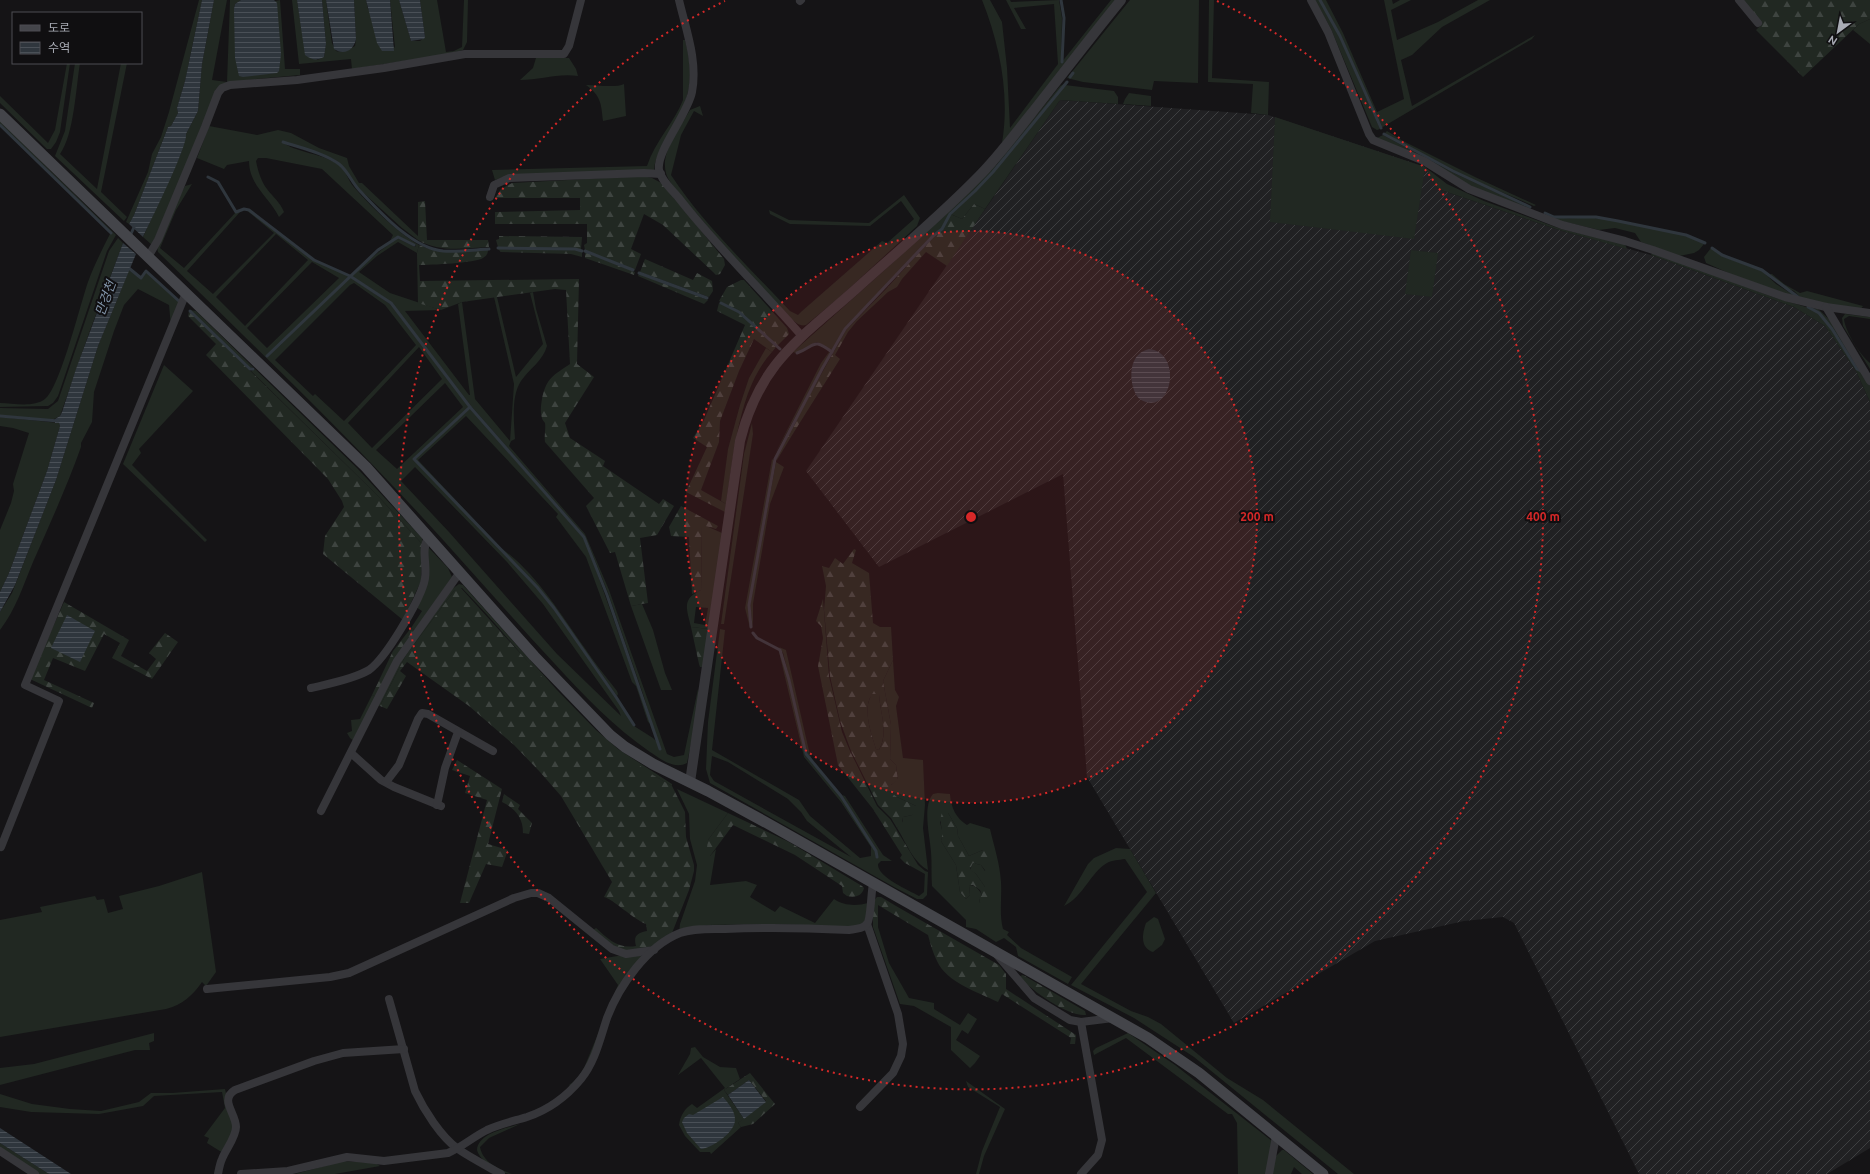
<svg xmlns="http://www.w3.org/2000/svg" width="1870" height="1174" viewBox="0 0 1870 1174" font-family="Ubuntu,'Noto Sans KR',sans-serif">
<defs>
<pattern id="industrial-furrows" width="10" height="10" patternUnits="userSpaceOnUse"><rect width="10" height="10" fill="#212123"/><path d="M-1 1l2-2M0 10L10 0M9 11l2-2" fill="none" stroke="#3e3f41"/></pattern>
<pattern id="forest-firs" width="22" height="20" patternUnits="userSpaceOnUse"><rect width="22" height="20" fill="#212822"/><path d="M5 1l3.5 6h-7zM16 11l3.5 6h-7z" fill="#3e4440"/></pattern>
<pattern id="water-rules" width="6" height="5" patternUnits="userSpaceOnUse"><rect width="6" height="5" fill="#2f363d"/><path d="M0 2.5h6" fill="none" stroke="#4a5057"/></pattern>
</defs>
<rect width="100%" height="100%" fill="#151416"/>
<!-- industrial -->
<path fill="url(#industrial-furrows)" d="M1060 100 1268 115 1425 167 1438 189 1559 230 1651 255 1794 307 1825 326 1856 371 1870 402V1148L1827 1174H1639L1514 923 1503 917 1464 921 1375 941 1234 1023 1087 777 1063 474 879 567 806 471Z"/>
<!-- grass -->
<g fill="#212822" fill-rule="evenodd">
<path d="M199 0H202L185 81 177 108 178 113 171 126 168 127 134 215 129 224 126 222 148 172 152 154 161 137 169 112Z"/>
<path d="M214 0H227L212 80 227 82 230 0H241L235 4 234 9 280 0 285 69H300V75L247 80 216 89 203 125 152 245 143 237 181 153 186 134 198 111 202 64Z"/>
<path d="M292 0H297L300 19 317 60 324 57 326 44 322 0H326L332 43 336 51C343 53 349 49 355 46L356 39 354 0H366L368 9 395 48 390 0H399L411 41H420L425 37 420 0H437L446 52 454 51 462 47 464 0H468L467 42 463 50 443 55 352 69 351 59 299 64Z"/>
<path d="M982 0H990L1002 22 1007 68 1010 128 1058 64 1054 4 1014 8 1026 29H1021L1006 0H1010L1011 2 1059 0 1062 18 1061 63 1111 0H1118L1002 143C1010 95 1000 45 982 0Z"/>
<path d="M1130 0H1199L1198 83 1154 81 1152 90 1083 82 1067 78Z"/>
<path d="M1209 0H1214L1212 78 1269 82 1268 115 1251 113 1253 84 1208 82Z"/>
<path d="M1315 0H1320L1339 36 1380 129 1377 130 1372 127 1331 29Z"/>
<path d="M1321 0H1326L1343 33 1377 112 1404 99 1384 0H1392L1393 4 1400 0H1411L1391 10 1397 40 1438 22 1478 0H1490L1442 27 1412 55 1401 60 1412 106 1535 35 1532 39 1381 128 1341 36Z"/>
<path d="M1870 19V44L1853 30 1859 24Z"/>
<path d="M683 40H685C696 81 688 103 668 138 661 149 654 159 654 172L503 177 495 180 492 170 647 166C655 141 674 123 683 100Z"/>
<path d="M536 58H569L576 69 578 76C558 73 540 80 520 80L533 68Z"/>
<path d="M67 63H70L60 132 56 142 51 149H47L0 103V96L48 143 55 130Z"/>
<path d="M75 63H80C76 87 74 135 60 154L97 189 121 63H127L101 192 127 217 124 221 55 156 65 131Z"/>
<path d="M624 84 626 116 603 121C601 103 601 96 586 85 597 85 616 88 624 84Z"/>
<path d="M1064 84 992 172 975 191 950 213 944 226 933 236 844 329 831 351 817 342 796 353 793 352 887 268 997 164 1060 86Z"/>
<path d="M1065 85 1114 91 1118 97V104L1060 100 985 209 974 204 962 219 950 214 993 173Z"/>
<path d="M1129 93 1151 96V106L1123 104 1125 99Z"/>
<path d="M700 106 703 116 694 111 681 135 671 175C704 225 749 267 790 311L798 315 802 311 882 241 887 243 914 219 901 201 870 226 790 224 770 214 769 210 789 220 869 223 904 195 920 218 917 226 840 297 806 325C800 327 795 322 790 318 756 287 727 249 697 214 689 206 668 183 666 173 660 152 680 128 690 110Z"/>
<path d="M1275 117 1425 167 1447 184 1484 201 1561 229 1625 244 1627 249 1559 230 1438 189 1425 168 1414 239 1270 222Z"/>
<path d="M0 121 116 235 107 251 58 396 53 403 48 406 0 407V403C13 403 33 408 45 399 60 388 80 305 88 282 94 265 103 248 111 232L0 124Z"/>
<path d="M209 126 257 135 278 130 291 133 319 148 347 158 349 166 359 183H362L418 236V240L402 228 357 187 341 165 331 158 281 141C295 153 324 153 340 166 346 171 348 180 353 186 370 206 397 232 419 245L417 253 398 242 377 256 359 272 390 293 441 310 405 311 469 395H470L458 304 462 302 475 399 510 441 514 384 494 297H497L516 377 543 344 530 293 533 292 536 309 547 346C543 361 529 369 521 381 511 396 514 421 515 439L511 441 509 446 585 534 609 590 667 754 674 757 684 755 698 689 700 700 687 763C674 770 661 759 650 752 614 727 584 696 554 663 517 623 481 582 444 541 353 440 255 347 158 252L157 247 177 200 185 186 192 184 176 210 160 248 184 268 236 212H240L187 271 213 294 274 233 245 209 249 210 314 260 349 276 269 356 350 277 390 304 470 407 414 459 536 587 553 608 616 697 634 726 653 738 657 742 660 750 644 697 608 593 585 536 471 406 392 303 352 276 371 258 397 238 415 247 416 245 398 236 390 241 393 235 322 169 266 158H258L256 161C258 171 261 181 267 189 273 197 280 202 284 212L279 217C269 197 249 185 249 161L227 165 224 169 197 158ZM276 234 308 260 245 326 216 297ZM312 262 339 278 267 348 247 328ZM354 283 385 305 416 345 344 421 315 394 313 396 275 360 350 285ZM419 347 442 379 372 448 348 423ZM445 383 463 407 397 469 376 450ZM415 467 507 562 543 604 619 711 621 716 557 654 449 532 401 481Z"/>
<path d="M1387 131 1403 141 1475 177 1536 205 1534 206 1473 180 1388 136 1385 133Z"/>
<path d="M1383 135 1452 172 1530 208 1528 209 1485 193 1377 138Z"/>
<path d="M1549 216C1564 220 1579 217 1595 218 1614 220 1691 233 1704 244L1699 250 1694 253 1679 256 1641 242 1635 233 1615 228 1599 230 1549 218Z"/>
<path d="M118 238 123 243 89 333 60 416 50 421 0 415V408L48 409 58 401 109 251Z"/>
<path d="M1711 248 1722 256 1762 271 1776 284 1798 298 1733 275 1706 263 1704 257Z"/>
<path d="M1411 250 1438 253 1432 297 1405 294Z"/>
<path d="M1653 252 1776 298 1806 307 1818 313 1831 329 1857 369 1861 371 1857 368 1832 329 1819 313 1808 307 1818 309 1831 321 1870 384V402L1856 371 1825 326 1794 307 1651 255Z"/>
<path d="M129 270 141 279 147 272 180 303 171 327 169 305 138 289 124 305 114 331 94 392 92 422 81 443V447C67 486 50 524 33 562 23 586 16 609 0 630V612L12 593 56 480 98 346Z"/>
<path d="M1770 274H1772L1784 284 1800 293 1807 291 1863 306 1860 310 1802 299 1794 291 1784 287Z"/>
<path d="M190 310 196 311 253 367 250 368Z"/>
<path d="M1845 314 1870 317V319L1849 316 1844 319C1845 331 1860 355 1870 363V369L1843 326 1842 318Z"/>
<path d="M766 348 772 352C738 389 734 456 726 504L721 501 728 449 740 405 749 378Z"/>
<path d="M829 352 830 353 773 458 821 363Z"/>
<path d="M164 365 193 391 139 449 141 453 132 465 207 540 205 542 123 464Z"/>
<path d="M255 369 357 468 422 538 423 545 377 495 251 371Z"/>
<path d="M470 408 583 537 587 545 651 724 648 722 636 686 632 682 586 557 556 517 558 514 466 416 418 460 501 548C536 573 559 612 584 647 594 662 606 677 617 691L618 694 617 696 554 607 537 586 415 459Z"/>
<path d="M0 417 59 423 60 426 47 471 9 573 0 592V530L11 503 14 491 13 484 29 433 13 428 0 426Z"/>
<path d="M752 423 753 434 724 624H721L744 454Z"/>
<path d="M772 459 774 461 749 605 750 628 745 608Z"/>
<path d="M776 462 784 467 770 504 753 604V629L750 604Z"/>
<path d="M702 524 722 533 709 629 691 627C687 609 681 599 701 590ZM696 607 708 608 705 625 694 623Z"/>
<path d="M428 547 448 568 452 577 415 630 411 628 422 611 416 607Z"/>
<path d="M459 584 463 585 557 690 596 730 618 749 672 784V786C648 773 624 759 603 741 551 695 510 637 462 588L454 591 406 655 380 706 378 705 396 668 452 589Z"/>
<path d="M642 604 653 630 665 673 672 690H661L631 606Z"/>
<path d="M720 629 725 630 712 750 799 800 810 816 860 858 871 856V847L841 802 804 757 778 648 789 680 805 755 841 796 875 851 876 857H877L876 851 842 795 845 796 883 855 892 861H881L878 864C877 877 908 890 919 896L924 892 925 871 928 872 927 895 923 899H917L894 887 710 783 706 769 708 722ZM712 756 728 762 788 799 801 812 807 821 851 857 714 781 710 775Z"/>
<path d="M779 647 786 650 810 755 815 765 807 754 790 680 783 653Z"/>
<path d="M893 660 895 690 899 697 896 706 903 758 923 760 925 805 923 828 928 870C912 861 906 842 897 828L903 821V817L912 815 916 806 897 797 891 792V785L898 779 896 765 890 759 891 725 883 681Z"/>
<path d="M872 694H879C880 713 889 732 879 750L876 749C871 733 862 709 872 694Z"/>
<path d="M372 695 376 697 354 741 350 738 347 733 352 731 351 720 360 719Z"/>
<path d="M677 789 728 813 708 840 710 856 716 849 710 885 746 881 757 885 750 897 775 912 780 906 815 923 834 899C844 906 857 906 868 903L865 922 854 927 773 924 708 925 679 932 680 924 695 881 697 865 690 839 689 814Z"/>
<path d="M938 793 950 794C951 808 956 818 967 825L970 823 990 829C994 846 1000 864 1001 882 1002 898 999 914 1003 929L1009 932 1007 935 1021 948 1072 977 1068 984 1018 956 1016 947 1004 938 996 942 976 929 966 927V920L932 886C931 875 932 863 931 852 930 836 922 807 933 794ZM948 813 957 828 958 836 969 856 983 850 988 858 985 871 981 865 973 863 970 870 976 874 985 887 980 903 979 899 982 895C979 889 975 885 969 885L970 895 966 899 960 892 956 865 941 841 943 834 940 822Z"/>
<path d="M1116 848 1130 849 1156 893 1081 984 1131 1011 1148 1017 1161 1024 1227 1078 1263 1100 1354 1174H1338L1194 1057 1134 1018 1071 985 1147 892 1125 859C1119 860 1112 860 1107 863 1090 873 1084 896 1064 906L1088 864 1094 858Z"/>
<path d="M202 872 216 972 206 986 202 982C193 995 182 1005 166 1009L0 1037V920L42 912 40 907 95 896 97 900 104 899 108 913 123 909 119 896 159 886Z"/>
<path d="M1154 917 1158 919 1165 939 1162 945 1153 952C1140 948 1142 934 1146 923Z"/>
<path d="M873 927H878L889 963 909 998 934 1003V1009L960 1025 968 1013 977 1019 968 1034 962 1030 956 1040 980 1056 975 1063 970 1068 951 1050V1027L914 1006 900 1004Z"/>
<path d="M623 955 644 956 627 976 585 1069 571 1087 569 1085 576 1080 584 1068 618 985 600 959Z"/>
<path d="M154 1033V1041L149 1043 150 1050H135L0 1085V1068L34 1064Z"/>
<path d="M1128 1033 1175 1065 1272 1141 1267 1174H1238L1237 1123 1232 1114H1228L1126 1038 1094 1055 1093 1051 1096 1048Z"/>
<path d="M695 1047 703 1057 720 1067 736 1068 740 1079 724 1090 744 1119 738 1123 741 1127 711 1154 710 1152H700L685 1136 679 1125C680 1116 685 1108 692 1104L697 1108 725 1088 701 1058 678 1075 690 1054 691 1048Z"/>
<path d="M966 1081 1005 1109 984 1156 979 1174H976L982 1151 1000 1107 968 1087Z"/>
<path d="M225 1089 234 1128 223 1153 207 1143 209 1138 204 1136 225 1108 222 1092 154 1096 143 1106 99 1114 31 1112 0 1107V1094L32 1104 70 1109 101 1111 139 1102 151 1093H172Z"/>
<path d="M520 1124 489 1138 480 1147C483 1163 499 1169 512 1174 500 1174 480 1162 477 1150 478 1133 507 1128 520 1124Z"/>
<path d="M0 1143 49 1174H37L0 1149Z"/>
<path d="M1282 1150H1284L1313 1174H1302L1294 1167 1291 1174H1271L1276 1156Z"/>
<path d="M343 1161 375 1163 380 1166 335 1174H295Z"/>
</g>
<!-- forest -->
<g fill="url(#forest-firs)" fill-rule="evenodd">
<path d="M1742 0H1870V19L1859 24 1803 77 1756 30 1762 24Z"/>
<path d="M643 176 652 178 663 184 724 259 725 265 720 274 716 275 713 272 663 225 644 214 631 249 641 254 635 270 585 250 584 245 587 243V224H495V212L580 210V198H495L501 189 512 183Z"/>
<path d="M425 201 427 240H488L489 247C465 248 440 253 418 240V202Z"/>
<path d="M974 204 985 209 947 266 926 252 902 279 897 287 888 292 857 321 848 332 835 355 840 359C819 393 797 426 777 460H776L796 419 846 330 887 288 934 236 943 229 950 214 962 219Z"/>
<path d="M499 236 582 237 581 249 498 247 496 240 499 239Z"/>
<path d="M419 245C442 255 464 252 488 250 488 254 486 256 483 258 475 263 430 265 419 265L420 281 579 279 577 364 594 377 565 423 570 438 605 461 603 466 659 504 663 499 674 506 657 535 640 538 648 603 631 606 615 552 610 553 586 506 594 498 545 442C544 436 546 428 545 423 544 421 542 420 542 418 540 412 541 405 542 399 546 378 554 375 570 364L566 290 555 289 462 302 441 310 418 303 417 253Z"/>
<path d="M498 249 575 250 582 252V257L571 254 501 252Z"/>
<path d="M585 252 635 272 634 275 585 258Z"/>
<path d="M645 259 693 280 697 273 712 281 713 291 709 297 640 272Z"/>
<path d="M639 274 708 300 704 304 638 276Z"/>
<path d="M741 280H744L787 328 789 334 777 346 739 311 719 301 727 287Z"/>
<path d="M719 303 739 313 776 347 772 352 754 339 739 371 720 421 719 442 701 490 726 504 725 512 686 492 707 447 693 438 704 420 745 325 717 311Z"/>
<path d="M189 311 377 495 423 545 421 581 403 620 323 554 325 536 344 507 342 501 328 479 206 355 216 344 188 316Z"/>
<path d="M681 506 718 526 716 529 702 525 701 590 692 594 689 537 671 536 669 527Z"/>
<path d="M854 549 856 550 852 563 869 573 873 623 880 627H891L893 660 883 681 891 725 890 759 896 765 898 780 891 785V792L897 797 916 806V812L912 815 903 817 902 824 897 828 891 818 878 805 851 751 840 721 830 676 824 610 826 586 822 566 829 568 835 558 843 564ZM872 694H879C880 713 889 733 879 750L876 749C871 733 862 709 872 694Z"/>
<path d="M460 587 552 688 603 740 653 775 672 786 685 812 686 837 694 865V871L689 890 670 938 657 945 630 951 618 950 592 931 596 928C608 939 618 949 636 946 633 935 638 933 647 931L646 924C633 919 613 899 604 897L612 882 561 796 540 772 514 745 469 706 407 662 400 671 406 676 387 709 380 706 406 655 454 591Z"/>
<path d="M823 599 829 676 842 732 850 751 877 806 890 819 918 865 925 871V874L905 863 900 858 902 855 873 809 838 765 818 666 823 638 821 626 816 621Z"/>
<path d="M64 602 129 640 121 656 147 671 156 659 149 653 165 633 178 642 152 679 112 658 120 643 104 634 85 671 53 658 44 680 94 703 92 708 30 679Z"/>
<path d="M691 627 709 629 704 667H700L699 664Z"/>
<path d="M411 628 415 630 376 697 372 695 393 651Z"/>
<path d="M457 760 502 789 488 844 508 850 502 867 486 864 469 903H460L487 800 465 793 470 776 452 770Z"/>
<path d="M504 794 520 805 518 809 532 823 529 834 523 833C523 818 516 809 502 802Z"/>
<path d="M943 811 948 813 957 828 958 836 969 856 983 850 991 849V854L988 858C991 864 993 868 988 874L981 865 973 863 970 869 976 874 985 887 992 888 993 895 980 903 979 898 982 895 980 890 973 885H969L970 895 966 899 960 892 956 865 941 841C945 830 937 821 943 811Z"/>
<path d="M728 813 789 842 862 886 864 888C862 896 855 898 847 896L843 893 842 886 795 855 733 825 710 856 706 855 708 840Z"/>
<path d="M877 897H881L896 906 999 965 1006 974V989L1076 1035 1075 1044H1070L1071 1038 1002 994 998 1002C978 992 947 983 937 961 933 953 930 943 928 935L878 905V927H873V902Z"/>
<path d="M1023 975 1085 1011 1086 1015C1068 1017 1033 991 1020 978V976Z"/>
<path d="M750 1073 775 1104 753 1124 741 1127 738 1123 766 1101 749 1080 728 1095 724 1090Z"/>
</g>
<!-- water -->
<g fill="url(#water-rules)">
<path d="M202 0H214L202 64 198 111 186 134C188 146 150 222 143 237L129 224 134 215 168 127 171 126 178 113 177 108 185 81Z"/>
<path d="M241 0H274L277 3 281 54 279 71 277 73 243 77 239 76 235 58 234 9 235 4Z"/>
<path d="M297 0H322L326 44 324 57C317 61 312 60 305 55Z"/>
<path d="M326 0H354L356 39C354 50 344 56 334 49Z"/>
<path d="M366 0H390L394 51H382L377 43Z"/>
<path d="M399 0H420L425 37 424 39 411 41Z"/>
<path d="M123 243 136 254 98 346 56 480 15 585 0 612V592L9 573 47 471 60 426 59 423H55V419L60 416 62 412 76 369Z"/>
<path d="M1149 349C1181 352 1174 410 1146 402 1138 400 1135 394 1133 387 1129 371 1132 353 1149 349Z"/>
<path d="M67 615 95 631 80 662 51 648Z"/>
<path d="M749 1080 766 1102 744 1119 728 1095Z"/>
<path d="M723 1097C728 1103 735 1111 735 1119 736 1132 712 1148 701 1149L687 1133 682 1122 684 1118 689 1114 693 1115Z"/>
<path d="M0 1128 71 1174H49L0 1143Z"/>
</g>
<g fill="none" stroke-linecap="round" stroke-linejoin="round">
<!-- stream -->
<g stroke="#2f363d" stroke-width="3">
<path d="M1061 0 1064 18 1062 62"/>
<path d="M1320 0 1340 36 1381 128"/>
<path d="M1070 77 1073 73"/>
<path d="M0 125 111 233"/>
<path d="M1384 134 1453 171 1530 207"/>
<path d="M283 142C301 148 324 153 339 164 348 171 352 183 360 191 380 212 412 248 443 251 458 252 473 250 489 249"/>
<path d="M208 177 218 182 236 212 244 209 249 210 314 260 350 276 391 303 470 407 584 537 607 595 660 749"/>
<path d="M1545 213 1554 217H1596L1618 221 1686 235 1705 243"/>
<path d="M130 236 135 225"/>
<path d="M498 248 575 249 582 251"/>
<path d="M1712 248 1722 255 1762 270 1798 297"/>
<path d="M585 251 633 270"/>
<path d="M130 269 141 278 146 271 180 302"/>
<path d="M639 273 707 298"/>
<path d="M721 303 739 312 780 349"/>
<path d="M1808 307 1819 313 1832 329 1857 369 1861 371"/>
<path d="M190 311 250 369H253"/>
<path d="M797 353C816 346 812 337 832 352"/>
<path d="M267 356 378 250 398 237 414 245"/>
<path d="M470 407 414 459 537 587 554 608 616 697 634 725"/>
<path d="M0 416 58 421"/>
<path d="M751 627 749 605 775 459 822 369 845 329 933 236 942 229 950 214 975 191 993 172 1067 82"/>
<path d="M753 633 757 638 780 650 789 680 806 754 841 796 876 851 877 857"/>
</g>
<!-- minor -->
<g stroke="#36363a" stroke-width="8">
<path d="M679 0C686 30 698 61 692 92 688 114 656 151 659 170 661 180 672 190 678 197 716 246 761 289 801 335"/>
<path d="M1311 0 1328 32 1369 134 1373 140 1424 161 1469 189 1562 225 1625 241 1653 250 1785 297 1826 307 1870 313"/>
<path d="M1739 0 1758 23"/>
<path d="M800 1 801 0"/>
<path d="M490 197 494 185 509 178 644 173 661 174"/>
<path d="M148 257 158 240 205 127 218 93 222 88 230 85 297 80 384 68 465 54H564L569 46 581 0"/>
<path d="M1826 307 1870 381"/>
<path d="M311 688C328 684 354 679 369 670 386 658 418 603 424 583 429 568 420 551 428 538"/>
<path d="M351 753 381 780 394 787 441 806"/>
<path d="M386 782 399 765 418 719 422 713 428 714 493 751"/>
<path d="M437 805 445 768 458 732"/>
<path d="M321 811 397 661 460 572"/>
<path d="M1 847 59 701 25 685 186 293"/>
<path d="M997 955 1034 998 1070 1020 1081 1022 1113 1018"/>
<path d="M207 989 330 977 349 973 514 898 531 893H538L549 898 612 949 626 954 654 950"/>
<path d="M389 999 415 1091C424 1110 441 1137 458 1149 471 1158 487 1166 501 1174"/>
<path d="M860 1107 893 1073 901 1056 903 1044 898 1014 867 924"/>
<path d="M0 1151 35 1174"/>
<path d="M218 1174C219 1169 220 1163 222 1159 226 1149 236 1137 236 1127 236 1113 219 1100 235 1090L314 1061 343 1053 404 1049"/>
<path d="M241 1174 288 1171 347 1157 384 1161 448 1153C462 1147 473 1137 487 1130 500 1124 514 1121 527 1117 548 1110 567 1096 581 1079 595 1062 600 1039 607 1018 619 986 647 946 680 933 694 928 711 929 725 929 767 927 808 928 849 930 855 929 863 929 867 924 871 919 871 892 873 884"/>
<path d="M1081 1174 1098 1155 1102 1140 1081 1022"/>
<path d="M1269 1174 1276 1136"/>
</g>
<!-- tertiary -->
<path stroke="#36363a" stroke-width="10" d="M690 782 740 441C760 362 800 339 856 289 897 252 940 216 979 176 998 157 1014 135 1031 114 1061 76 1090 38 1121 0"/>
<!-- secondary -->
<path stroke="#44454a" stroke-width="11" d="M0 114 366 467 534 656 610 735 625 747 653 764 708 791 767 823 1148 1038 1199 1073 1323 1174"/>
</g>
<!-- distance rings -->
<circle cx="971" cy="517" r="286" fill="#d62828" fill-opacity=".12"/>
<g fill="none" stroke="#d62828" stroke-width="2" stroke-dasharray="2 4">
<circle cx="971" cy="517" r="286"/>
<path d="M1217 1A572 572 0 1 1 725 1"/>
</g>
<g text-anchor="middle" stroke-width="4" stroke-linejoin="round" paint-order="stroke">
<!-- water labels -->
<g font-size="13" font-style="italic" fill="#8396ab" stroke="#100f11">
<text transform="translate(105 298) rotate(-70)" y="5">만겅천</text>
</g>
</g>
<circle cx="971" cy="517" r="6" fill="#d62828" stroke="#100f11" stroke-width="2"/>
<g font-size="12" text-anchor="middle" font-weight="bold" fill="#d62828" stroke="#100f11" stroke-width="4" stroke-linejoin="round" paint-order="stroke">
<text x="1257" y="521">200 m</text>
<text x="1543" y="521">400 m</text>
</g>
<!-- legend -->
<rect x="12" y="12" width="130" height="52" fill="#100f11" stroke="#4d4d52"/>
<rect x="20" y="25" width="20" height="6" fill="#44454a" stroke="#4d4d52"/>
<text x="48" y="32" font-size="12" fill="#a8abb4">도로</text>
<rect x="20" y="42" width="20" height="12" fill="url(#water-rules)" stroke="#4d4d52"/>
<text x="48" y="52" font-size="12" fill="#a8abb4">수역</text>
<!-- north arrow -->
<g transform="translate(1838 32) rotate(212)" stroke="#100f11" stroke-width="3" paint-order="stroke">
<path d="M0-3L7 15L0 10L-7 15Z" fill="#a8abb4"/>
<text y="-6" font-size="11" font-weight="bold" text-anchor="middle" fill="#a8abb4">N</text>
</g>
</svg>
